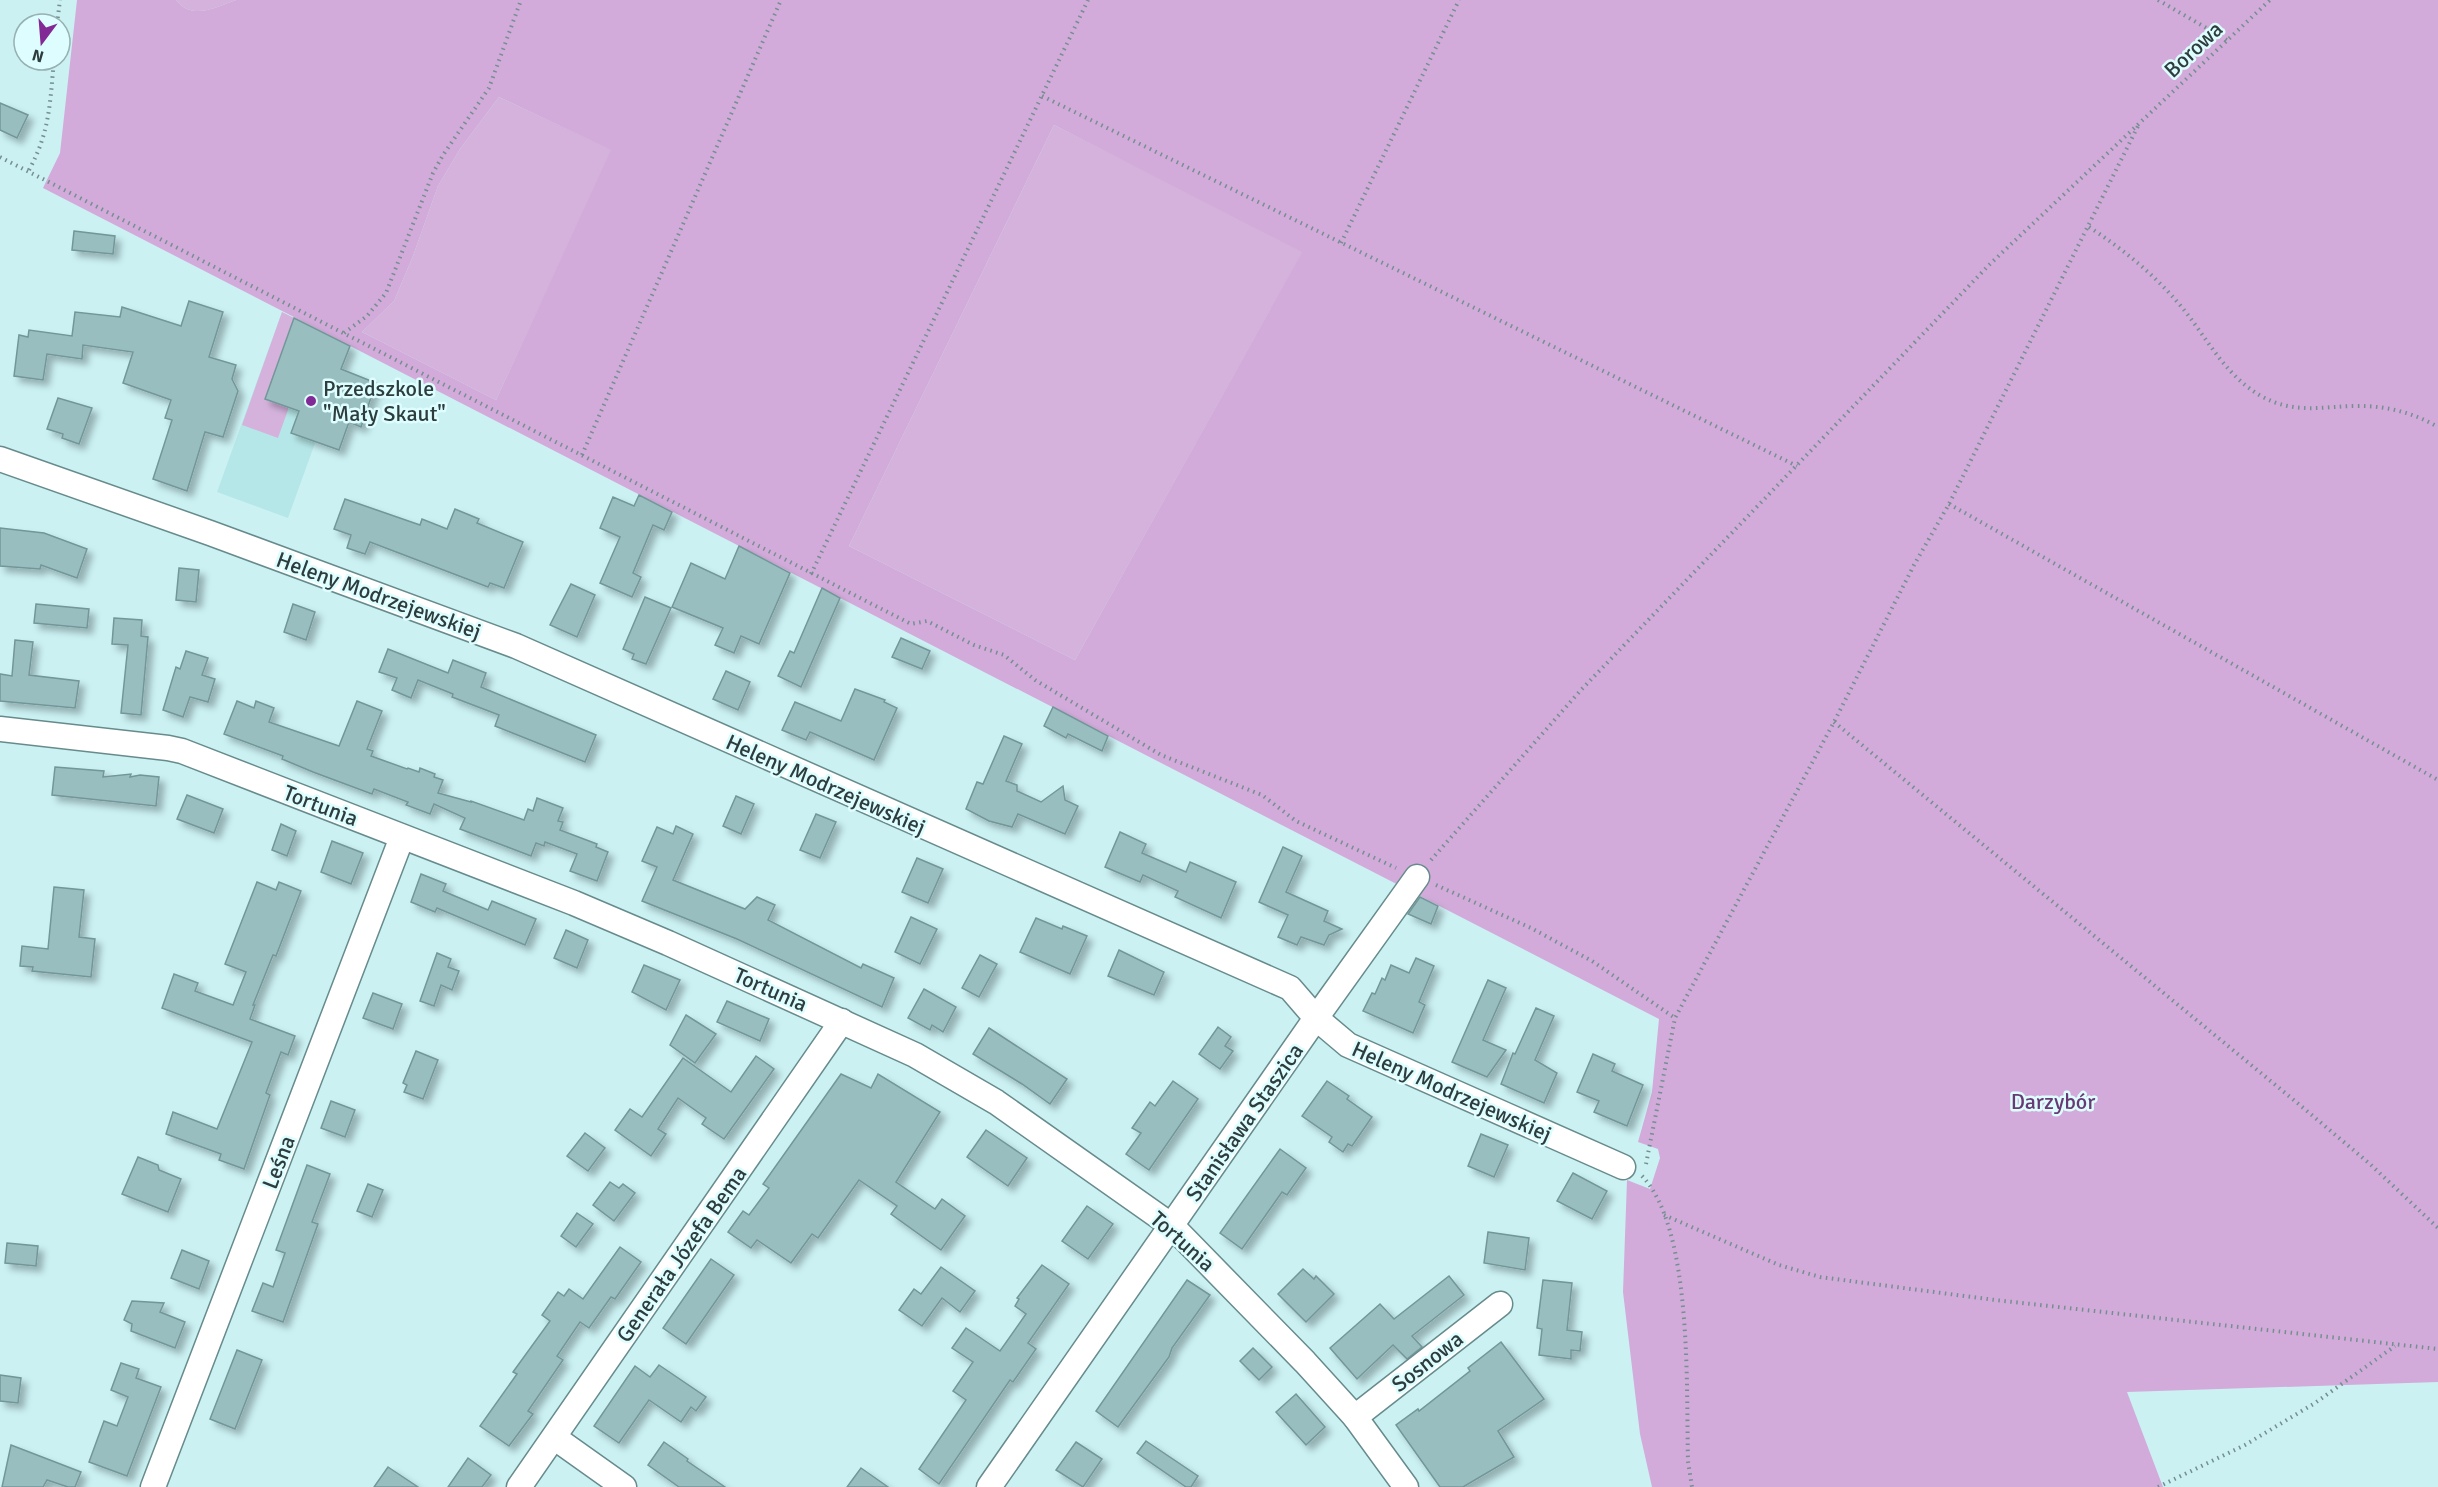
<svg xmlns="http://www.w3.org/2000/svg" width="2438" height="1487" viewBox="0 0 2438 1487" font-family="Signika,sans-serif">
<defs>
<filter id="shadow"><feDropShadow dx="5.5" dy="5.5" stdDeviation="3" flood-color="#0004"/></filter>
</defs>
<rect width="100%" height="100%" fill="#cbf1f3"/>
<!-- built -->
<path fill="#b6e7e8" d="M282 312 350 346 288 518 217 492Z"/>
<!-- green -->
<g fill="#d4b2dc">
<path d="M176 0H236C215 7 193 21 176 0Z"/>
<path d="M499 97 612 150 496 400 362 332 394 301 413 256 438 186 460 149Z"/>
<path d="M1054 125 1303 251 1075 660 849 546Z"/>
<path d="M282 312 294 318 289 407 278 438 242 425Z"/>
</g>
<!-- forest -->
<path fill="#d2abda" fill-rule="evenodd" d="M77 0H176C193 21 215 7 236 0H2438V1382L2127 1392 2163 1487H1652L1640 1434 1623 1292 1627 1180 1650 1189 1660 1158 1658 1149 1638 1142 1652 1092 1659 1019 43 188 60 153ZM499 97 611 150 496 400 362 332 394 301 413 256 438 186 460 149ZM1054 125 1302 252 1075 660 849 546Z"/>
<!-- building -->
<g fill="#99bec0" stroke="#739799" stroke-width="1.5" filter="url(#shadow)">
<path d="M0 103 28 115 17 138 0 130Z"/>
<path d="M74 231 115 236 113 254 72 250Z"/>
<path d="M189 301 223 312 209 357 236 365 232 379 238 391 223 437 205 432 187 491 153 479 172 420 165 418 171 400 123 383 133 352 83 345 82 359 47 354 43 380 14 376 19 335 28 337 29 330 72 336 75 312 120 317 122 307 181 326Z"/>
<path d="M294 318 350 346 341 369 376 383 361 427 349 422 339 450 291 433 299 411 265 399Z"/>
<path d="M58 398 92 408 79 444 62 438 63 434 47 429Z"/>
<path d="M639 495 672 512 664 530 653 525 633 573 641 577 632 597 600 583 620 537 600 528 613 497 634 506Z"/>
<path d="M345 499 420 525 422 519 447 529 455 509 479 519 477 523 523 542 504 588 490 583 488 587 370 542 365 554 347 548 351 535 334 529Z"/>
<path d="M0 528 44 533 87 549 77 578 41 565 40 569 0 566Z"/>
<path d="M739 546 790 573 759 644 741 636 734 653 715 645 723 628 672 607 691 563 725 579Z"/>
<path d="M179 568 199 570 196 602 176 600Z"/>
<path d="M571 584 595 595 577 637 550 625Z"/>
<path d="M822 588 840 598 801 687 778 676 790 651 794 653Z"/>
<path d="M645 597 671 608 646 664 632 659 634 654 623 649Z"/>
<path d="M36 604 89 609 87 628 34 623Z"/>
<path d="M293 604 315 612 306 640 284 632Z"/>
<path d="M114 618 142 620 141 636 148 637 141 715 121 713 128 645 112 644Z"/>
<path d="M901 638 930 651 922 669 892 657Z"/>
<path d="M15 640 33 642 29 675 79 681 75 708 0 701V674L12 676Z"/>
<path d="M388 649 448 673 453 660 486 673 481 687 596 735 585 762 495 726 499 715 452 697 453 694 418 680 411 698 392 690 397 678 379 672Z"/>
<path d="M186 651 208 658 202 675 215 679 208 702 190 697 183 717 163 710 176 667 180 669Z"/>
<path d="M726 671 750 682 738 710 713 699Z"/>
<path d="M855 689 885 700 884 702 897 708 874 760 810 732 806 740 782 730 795 702 841 721Z"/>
<path d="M237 701 254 708 256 701 274 708 269 722 339 746 357 701 382 711 367 749 373 751 371 756 407 769 408 768 419 772 420 768 435 774 434 777 443 780 438 793 471 802V801L524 820 528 809 533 811 537 798 563 808 558 821 563 822 560 830 597 844 596 847 608 852 597 881 570 871 577 854 545 842 544 846 536 843 531 856 460 829 465 818 434 804 430 814 406 805 408 802 374 789 372 794 313 772 282 759 283 756 224 734Z"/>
<path d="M1053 707 1108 736 1102 751 1068 734 1066 738 1044 726Z"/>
<path d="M1004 736 1022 744 1006 781 1017 785V791L1041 802 1063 786 1065 800 1078 806 1065 834 1018 814 1012 827 989 821 966 809 977 782 983 784Z"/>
<path d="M55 767 104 771 103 777 131 774 130 777 140 775 159 777 156 806 52 795Z"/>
<path d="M187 795 223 809 214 833 177 819Z"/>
<path d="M736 796 754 804 741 834 723 826Z"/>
<path d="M816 814 836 822 820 858 800 850Z"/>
<path d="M281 824 296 831 287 856 272 850Z"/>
<path d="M676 826 693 834 673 880 745 909 757 897 775 905 768 920 861 968 863 964 894 978 882 1007 737 939 642 901 657 867 642 861 657 827 673 834Z"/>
<path d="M1120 832 1146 844 1142 853 1186 872 1190 862 1236 882 1221 918 1175 897 1178 891 1143 875 1140 882 1105 867Z"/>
<path d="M332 841 363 853 351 884 321 872Z"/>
<path d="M1283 847 1302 856 1286 892 1328 911 1324 921 1342 929 1329 935 1324 945 1301 937 1297 945 1278 937 1288 915 1259 902Z"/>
<path d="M917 858 943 869 928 903 902 892Z"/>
<path d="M421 874 446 884 443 891 488 910 492 901 536 919 525 945 437 908 435 912 411 902Z"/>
<path d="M257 882 276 890 279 882 301 891 276 956 273 955 253 1005H255L250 1019 295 1036 288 1055 281 1052 266 1093 270 1095 244 1169 219 1160 221 1154 166 1134 173 1112 217 1129 252 1042 162 1008 174 974 198 983 195 991 233 1005 246 972 225 964Z"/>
<path d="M54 887 84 890 79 937 95 939 91 977 32 971 33 967 20 966 22 946 48 949Z"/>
<path d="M1420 897 1438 906 1431 924 1408 914Z"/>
<path d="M911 917 937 929 920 964 895 952Z"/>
<path d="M1036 918 1062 929 1063 926 1087 936 1070 974 1020 952Z"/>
<path d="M566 930 588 940 577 968 554 958Z"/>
<path d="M1119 950 1164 972 1154 995 1108 976Z"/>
<path d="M437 953 451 959 448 967 459 971 452 990 441 985 434 1006 420 1001Z"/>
<path d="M980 955 997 964 979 997 962 988Z"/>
<path d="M1416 958 1434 966 1419 1002 1425 1005 1413 1033 1363 1011 1372 993 1375 994 1382 978 1385 980 1391 965 1409 973Z"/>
<path d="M644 965 680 980 666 1010 632 992Z"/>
<path d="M1488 980 1506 988 1483 1040 1506 1050 1487 1077 1452 1062Z"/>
<path d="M924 989 956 1007 943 1032 932 1025 930 1030 908 1018Z"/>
<path d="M373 993 402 1004 393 1029 363 1018Z"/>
<path d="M727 1001 769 1019 760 1041 717 1022Z"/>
<path d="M1536 1008 1554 1016 1535 1060 1557 1073 1544 1103 1501 1084 1513 1053 1515 1054Z"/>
<path d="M686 1015 716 1034 695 1063 670 1045Z"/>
<path d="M1218 1027 1231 1037 1225 1046 1233 1051 1220 1069 1199 1054Z"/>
<path d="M989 1028 1067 1079 1050 1104 1022 1084 973 1054Z"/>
<path d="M416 1051 438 1060 423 1099 404 1092 407 1085 403 1083Z"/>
<path d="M1593 1054 1615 1064 1612 1071 1643 1085 1627 1126 1594 1112 1599 1101 1577 1092Z"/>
<path d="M756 1056 774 1069 724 1139 702 1124 706 1118 678 1098 658 1129 666 1134 651 1156 615 1130 630 1109 642 1117 683 1058 731 1092Z"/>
<path d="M841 1074 871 1088 878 1074 940 1112 896 1182 935 1209 942 1199 965 1216 941 1250 891 1214 897 1206 859 1180 818 1238 812 1234 791 1263 757 1240 751 1248 728 1232 743 1211 749 1215 769 1188 763 1184Z"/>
<path d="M1173 1081 1198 1099 1149 1170 1126 1154 1141 1133 1132 1128 1150 1102 1155 1106Z"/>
<path d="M1327 1081 1349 1096 1347 1099 1372 1117 1352 1146 1348 1144 1343 1152 1329 1142 1332 1137 1302 1116Z"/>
<path d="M331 1101 355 1110 345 1137 321 1128Z"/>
<path d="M986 1130 1027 1158 1008 1186 967 1157Z"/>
<path d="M585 1133 605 1148 588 1171 567 1156Z"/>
<path d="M1481 1134 1508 1145 1494 1177 1468 1166Z"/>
<path d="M1280 1149 1306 1168 1287 1195 1282 1192 1242 1249 1220 1233Z"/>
<path d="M138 1157 158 1165 159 1170 181 1179 168 1212 122 1194Z"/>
<path d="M307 1165 330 1174 312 1222 318 1224 283 1322 252 1311 263 1283 273 1287 285 1253 276 1250Z"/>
<path d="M1573 1173 1607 1191 1592 1219 1557 1201Z"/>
<path d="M610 1182 619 1188 623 1184 635 1193 614 1221 593 1205Z"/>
<path d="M368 1184 383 1190 372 1217 357 1211Z"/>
<path d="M1087 1206 1113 1224 1088 1259 1062 1241Z"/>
<path d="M577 1213 593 1224 576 1247 561 1236Z"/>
<path d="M1488 1232 1529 1238 1525 1270 1484 1263Z"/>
<path d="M7 1243 38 1246 36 1266 5 1263Z"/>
<path d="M620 1247 641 1262 615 1299 611 1297 589 1328 580 1322 557 1356 563 1360 528 1411 533 1414 509 1446 480 1426 517 1374 513 1372 550 1321 542 1315 558 1292 564 1296 569 1289 583 1299Z"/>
<path d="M182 1250 209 1261 199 1289 171 1278Z"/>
<path d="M711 1259 734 1275 686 1344 663 1328Z"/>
<path d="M1042 1265 1069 1284 1028 1343 1036 1349 1013 1382 1010 1380 939 1484 919 1469 966 1400 953 1391 973 1362 952 1348 966 1328 1000 1351 1026 1314 1015 1306 1019 1299 1017 1298Z"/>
<path d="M941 1267 975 1291 960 1312 942 1298 922 1326 899 1310 914 1289 921 1294Z"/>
<path d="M1303 1269 1314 1279 1316 1276 1334 1294 1306 1322 1278 1294Z"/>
<path d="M1449 1276 1464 1295 1412 1336 1422 1347 1407 1359 1393 1345 1357 1379 1330 1348 1380 1304 1394 1319Z"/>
<path d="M1187 1280 1210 1295 1172 1348 1169 1357 1118 1427 1096 1411Z"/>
<path d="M1543 1280 1572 1283 1567 1330 1582 1332 1580 1351 1571 1350V1359L1539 1355 1542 1329 1537 1328Z"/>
<path d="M132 1301 164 1303 160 1312 185 1322 175 1348 131 1331 132 1324 124 1320Z"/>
<path d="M1501 1342 1544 1399 1498 1431 1514 1457 1463 1487H1440L1396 1425 1418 1409 1419 1411 1470 1371 1468 1368Z"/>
<path d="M1253 1348 1272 1367 1259 1380 1240 1361Z"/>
<path d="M237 1350 262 1360 235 1429 210 1419Z"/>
<path d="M121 1363 139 1369 136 1378 161 1387 127 1476 89 1462 104 1421 117 1426 128 1397 111 1390Z"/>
<path d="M659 1365 706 1397 696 1411 691 1407 681 1422 649 1400 619 1443 594 1426 635 1366 650 1377Z"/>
<path d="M0 1375 21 1378 18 1403 0 1401Z"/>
<path d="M1296 1394 1325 1427 1306 1445 1276 1412Z"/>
<path d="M1146 1441 1198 1476 1191 1487H1186L1137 1453Z"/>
<path d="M664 1442 688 1459 687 1461 725 1487H679L648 1465Z"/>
<path d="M1076 1442 1102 1459 1083 1487 1056 1470Z"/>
<path d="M11 1445 81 1472 75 1487H68L47 1480 43 1487H2Z"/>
<path d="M468 1458 491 1475 482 1487H448Z"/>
<path d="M388 1467 418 1487H374Z"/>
<path d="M861 1468 888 1487H847Z"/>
</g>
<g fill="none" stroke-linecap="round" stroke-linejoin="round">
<!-- minor casing -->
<g stroke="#678b8c" stroke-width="27">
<g id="minor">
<path d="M0 459 210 533 516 646 1290 988 1316 1018 1348 1045 1623 1167"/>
<path d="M0 729 168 748 182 751 574 903 668 943 915 1055 996 1102 1172 1226 1305 1362 1355 1417 1406 1487"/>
<path d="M1355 1417 1500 1304"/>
<path d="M555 1438 624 1487"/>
<path d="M153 1487 402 837"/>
<path d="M519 1487 842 1021"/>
<path d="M989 1487 1316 1018 1417 877"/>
</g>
</g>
<!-- path -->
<g stroke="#758f90" stroke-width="4" stroke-dasharray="1.5 4.5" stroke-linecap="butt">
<path d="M2158 0 2227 40"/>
<path d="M57 24 60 0"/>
<path d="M1042 96 1797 466"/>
<path d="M0 157 907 622 911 624 927 621 974 645 1004 655 1035 680 1161 755 1262 795 1296 821 1396 868"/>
<path d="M29 170C50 132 50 102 54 60"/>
<path d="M2089 227C2127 252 2160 279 2188 315 2210 344 2228 377 2261 396 2295 415 2323 406 2359 406 2387 406 2414 413 2438 427"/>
<path d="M1341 243 1459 0"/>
<path d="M344 333 367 316 386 293 433 173 443 155 489 88 521 0"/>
<path d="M582 455 781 0"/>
<path d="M1949 504 2438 780"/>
<path d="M811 574 1088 0"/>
<path d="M1834 722 2301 1106 2370 1164 2438 1228"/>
<path d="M1431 860 1581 690 1989 265 2270 0"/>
<path d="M1436 885 1531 928 1592 961 1675 1018"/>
<path d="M1646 1164 1675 1018 1834 722 1914 565 1949 504 2138 126"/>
<path d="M1642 1176C1693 1229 1686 1389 1688 1461L1692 1487"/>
<path d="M1664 1215 1779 1265 1820 1277 1995 1300 2438 1349"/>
<path d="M2158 1487 2245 1445 2315 1403 2395 1346"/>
</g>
<!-- minor -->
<use href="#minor" stroke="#fff" stroke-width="24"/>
</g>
<!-- markers -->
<circle fill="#822995" stroke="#defdfe" stroke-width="2" cx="311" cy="401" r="6"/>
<g text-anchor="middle" stroke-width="5" stroke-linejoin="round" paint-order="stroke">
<!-- street labels -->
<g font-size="22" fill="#2d3c3d" stroke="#defdfe">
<text transform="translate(2193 49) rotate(-43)" y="8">Borowa</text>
<text transform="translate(379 595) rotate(20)" y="8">Heleny Modrzejewskiej</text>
<text transform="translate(826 784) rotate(24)" y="8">Heleny Modrzejewskiej</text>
<text transform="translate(321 805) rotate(21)" y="8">Tortunia</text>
<text transform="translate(771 989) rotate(24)" y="8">Tortunia</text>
<text transform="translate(1452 1091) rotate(24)" y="8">Heleny Modrzejewskiej</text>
<text transform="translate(1244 1122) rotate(-55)" y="8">Stanisława Staszica</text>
<text transform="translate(278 1162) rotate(-69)" y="8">Leśna</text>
<text transform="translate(1183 1241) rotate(42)" y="8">Tortunia</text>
<text transform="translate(681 1254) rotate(-55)" y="8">Generała Józefa Bema</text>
<text transform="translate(1427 1361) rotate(-38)" y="8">Sosnowa</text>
</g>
<!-- poi labels -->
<g font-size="22" fill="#2d3c3d" stroke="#defdfe" text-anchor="start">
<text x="323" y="396">Przedszkole<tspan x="323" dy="25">"Mały Skaut"</tspan></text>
</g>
<!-- park labels -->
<g font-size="22" fill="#693974" stroke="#defdfe">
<text x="2053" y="1109">Darzybór</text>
</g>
</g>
<!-- north arrow -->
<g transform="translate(42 42) rotate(196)"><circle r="28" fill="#defdfe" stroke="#97b0b1" stroke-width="1.5"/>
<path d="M0-4.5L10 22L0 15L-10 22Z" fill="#822995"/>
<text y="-9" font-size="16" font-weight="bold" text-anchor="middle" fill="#2d3c3d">N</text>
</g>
</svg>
